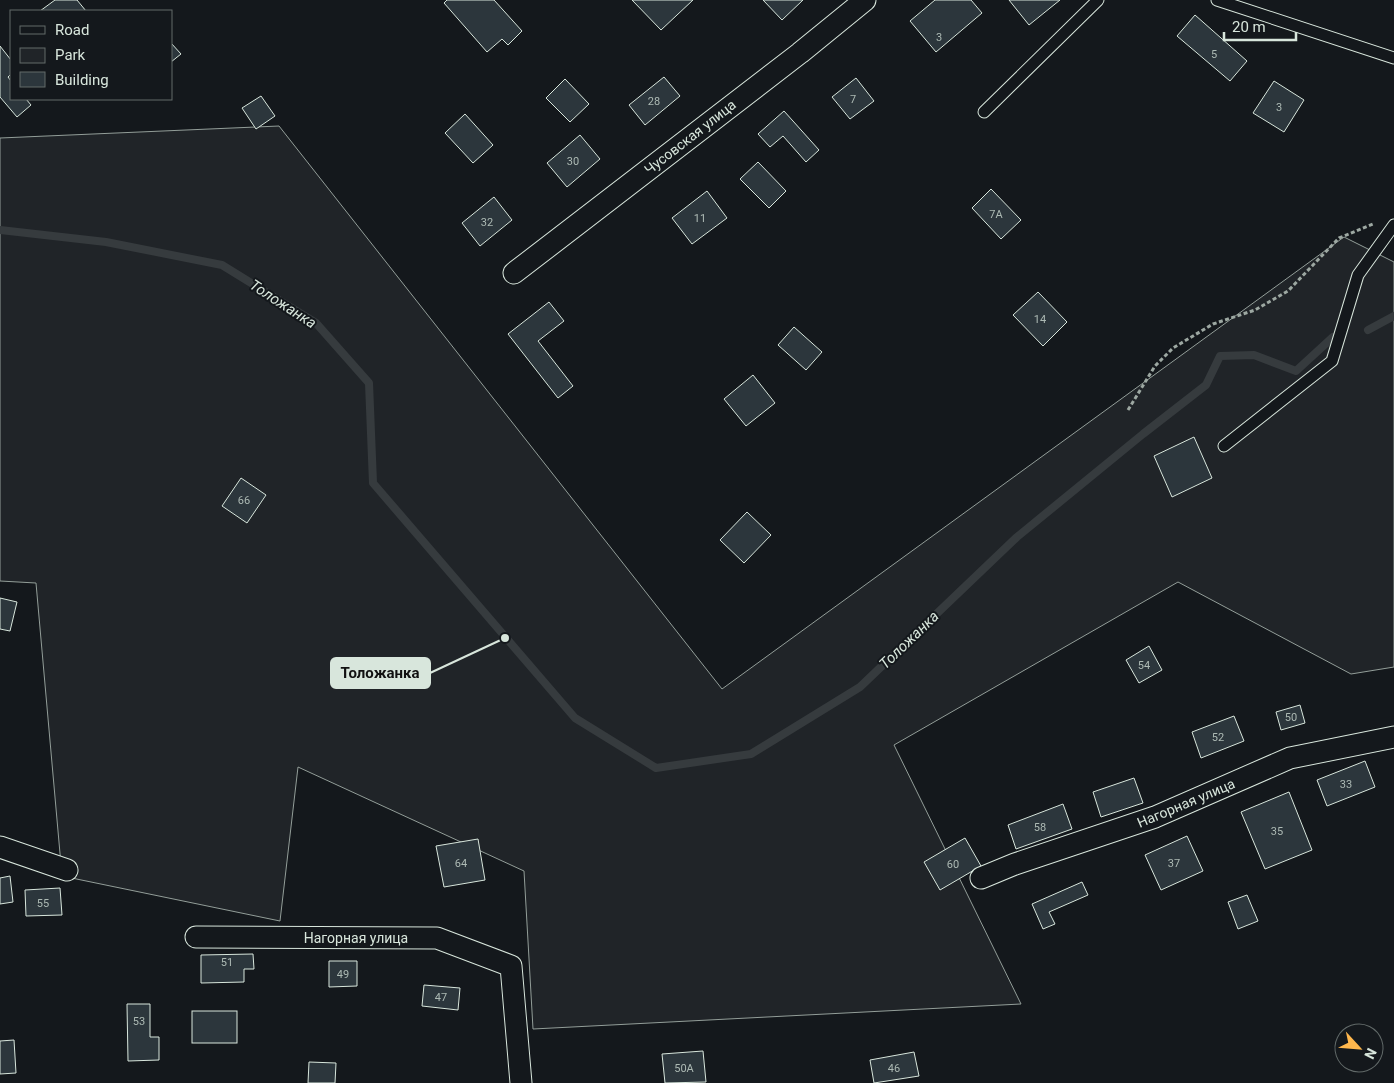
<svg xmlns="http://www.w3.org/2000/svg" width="1394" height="1083" viewBox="0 0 1394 1083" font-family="Roboto,sans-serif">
<rect width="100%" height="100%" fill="#14181c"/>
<!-- green -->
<path fill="#202428" stroke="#939e99" d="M279 126 722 689 1344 237 1394 262V667L1351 674 1178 582 894 745 1021 1004 533 1029 524 871 298 767 280 921 62 876 36 583 0 581V138Z"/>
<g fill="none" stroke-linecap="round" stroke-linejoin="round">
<!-- stream -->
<g stroke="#363b3e" stroke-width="8">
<path d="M0 230 106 242 222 265 316 323 369 383 373 483 575 718 656 768 751 754 860 687 1017 537 1143 434 1206 385 1220 356 1254 355 1296 371 1333 337"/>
<path d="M1368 330 1394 316"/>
</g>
</g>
<!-- building -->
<g fill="#2c363c" stroke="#d8e6dc">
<path d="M55 0H77L86 11H40Z"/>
<path d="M447 0H494L522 31 508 45 502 39 487 52 444 3Z"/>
<path d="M632 0H693L661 30Z"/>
<path d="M763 0H803L782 20Z"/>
<path d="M935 0H971L982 13 936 52 910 21Z"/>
<path d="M1009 0H1060L1029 25Z"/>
<path d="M1195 15 1247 61 1230 81 1177 36Z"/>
<path d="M171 43 181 54 171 62Z"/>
<path d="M0 46 11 60V74L8 77 11 81V99H26L31 105 17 117 0 97Z"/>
<path d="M664 77 680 96 645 125 629 105Z"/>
<path d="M856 78 874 101 850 119 832 97Z"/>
<path d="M565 79 589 104 570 122 546 98Z"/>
<path d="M1274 81 1304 100 1284 132 1253 113Z"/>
<path d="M261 96 275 116 256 129 242 108Z"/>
<path d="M784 111 819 150 806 162 783 136 770 147 758 134Z"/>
<path d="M465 114 493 145 473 163 445 133Z"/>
<path d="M580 135 600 159 567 187 547 163Z"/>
<path d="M758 162 786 191 769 208 740 179Z"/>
<path d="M991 189 1021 220 1001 239 972 208Z"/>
<path d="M707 191 727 218 692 244 672 218Z"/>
<path d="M494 197 512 220 480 246 462 223Z"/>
<path d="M1038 292 1067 322 1043 346 1013 315Z"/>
<path d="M549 302 564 321 538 341 573 386 558 398 508 334Z"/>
<path d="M794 327 822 352 806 370 778 345Z"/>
<path d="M753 375 775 403 746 426 724 399Z"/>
<path d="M1194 437 1212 478 1172 497 1154 456Z"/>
<path d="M241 478 266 495 247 523 222 506Z"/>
<path d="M747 512 771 535 744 563 720 540Z"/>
<path d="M0 598 17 602 10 631 0 629Z"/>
<path d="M1149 646 1162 670 1139 683 1126 660Z"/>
<path d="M1300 705 1305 723 1281 730 1276 712Z"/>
<path d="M1234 716 1244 741 1201 758 1192 732Z"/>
<path d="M1365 761 1375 787 1327 806 1317 780Z"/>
<path d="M1134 778 1143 803 1101 817 1093 792Z"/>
<path d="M1289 792 1312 850 1265 869 1241 812Z"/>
<path d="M1063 804 1072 829 1016 849 1008 825Z"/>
<path d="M1187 836 1203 871 1161 890 1145 855Z"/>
<path d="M965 838 981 866 940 890 924 862Z"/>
<path d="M478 839 485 880 444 887 436 846Z"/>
<path d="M10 876 13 902 0 904V878Z"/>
<path d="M1082 882 1088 895 1049 912 1055 924 1043 929 1032 904Z"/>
<path d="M60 888 62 915 26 916 25 890Z"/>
<path d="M1247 895 1258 921 1238 929 1228 902Z"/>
<path d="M253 954 254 969H244V982L201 983V955Z"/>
<path d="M329 961H357V986L329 987Z"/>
<path d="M424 985 460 988 458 1010 422 1006Z"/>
<path d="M127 1004H150V1037H159V1060L128 1061Z"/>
<rect x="192" y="1011" width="45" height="32"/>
<path d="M14 1040 16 1073 0 1074V1041Z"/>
<path d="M703 1051 706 1082 665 1083 662 1054Z"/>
<path d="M914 1052 919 1076 874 1083 870 1060Z"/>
<path d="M309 1062 336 1063 335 1083H308Z"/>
</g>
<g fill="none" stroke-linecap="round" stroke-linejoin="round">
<!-- service casing -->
<g stroke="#d8e6dc" stroke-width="13">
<g id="service">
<path d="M1217 0 1394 58"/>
<path d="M984 112 1098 0"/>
<path d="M1224 446 1332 361 1358 275 1394 225"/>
</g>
</g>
<!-- minor casing -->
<g stroke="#d8e6dc" stroke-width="23">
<g id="minor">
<path d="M514 273 800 53 865 0"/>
<path d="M0 847 67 870"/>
<path d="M981 878 1015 864 1155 817 1290 758 1394 737"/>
<path d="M196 937 437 938 511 966 521 1083"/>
</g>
</g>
<!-- path -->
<path stroke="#9da8a2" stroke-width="3" stroke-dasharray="4 2.5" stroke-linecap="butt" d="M1128 410 1155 366 1173 348 1213 324 1255 310 1288 291 1339 238 1373 224"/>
<!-- service -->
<use href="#service" stroke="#14181c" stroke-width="11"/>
<!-- minor -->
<use href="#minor" stroke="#14181c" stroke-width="21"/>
</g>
<g text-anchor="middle" stroke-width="4" stroke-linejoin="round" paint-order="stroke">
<!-- number labels -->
<g font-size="11" fill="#adbab4">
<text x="939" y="41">3</text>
<text x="1214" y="58">5</text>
<text x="853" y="103">7</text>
<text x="654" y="105">28</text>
<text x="1279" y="111">3</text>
<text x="573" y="165">30</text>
<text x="996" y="218">7А</text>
<text x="700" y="222">11</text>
<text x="487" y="226">32</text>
<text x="1040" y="323">14</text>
<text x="244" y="504">66</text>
<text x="1144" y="669">54</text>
<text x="1291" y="721">50</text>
<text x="1218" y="741">52</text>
<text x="1346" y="788">33</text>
<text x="1040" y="831">58</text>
<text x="1277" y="835">35</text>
<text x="461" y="867">64</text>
<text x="1174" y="867">37</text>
<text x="953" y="868">60</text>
<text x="43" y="907">55</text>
<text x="227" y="966">51</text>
<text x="343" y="978">49</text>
<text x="441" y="1001">47</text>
<text x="139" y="1025">53</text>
<text x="684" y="1072">50А</text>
<text x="894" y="1072">46</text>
</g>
<!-- street labels -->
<g font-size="14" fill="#d8e6dc" stroke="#14181c">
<text transform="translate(690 137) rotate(-38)" y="5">Чусовская улица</text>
<text transform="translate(1186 803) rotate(-23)" y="5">Нагорная улица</text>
<text x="356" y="943">Нагорная улица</text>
</g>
<!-- water labels -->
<g font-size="15" font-style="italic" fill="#d8e6dc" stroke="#14181c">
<text transform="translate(283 304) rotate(33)" y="5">Толожанка</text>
<text transform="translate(909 640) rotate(-44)" y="5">Толожанка</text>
</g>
</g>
<!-- callouts -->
<path fill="none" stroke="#d8e6dc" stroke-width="2" d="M505 638L430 673"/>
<circle fill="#d8e6dc" stroke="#14181c" stroke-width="2" cx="505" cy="638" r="5"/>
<rect fill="#d8e6dc" stroke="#d8e6dc" stroke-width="2" x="331" y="658" width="99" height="30" rx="5"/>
<g font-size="15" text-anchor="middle" font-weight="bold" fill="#111">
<text x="380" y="678">Толожанка</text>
</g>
<!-- legend -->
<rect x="10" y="10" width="162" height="90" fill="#14181c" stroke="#626a69"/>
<rect x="20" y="26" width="25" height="8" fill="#14181c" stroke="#626a69"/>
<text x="55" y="35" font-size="15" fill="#d8e6dc">Road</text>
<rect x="20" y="48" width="25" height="15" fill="#202428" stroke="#626a69"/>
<text x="55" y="60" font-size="15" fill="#d8e6dc">Park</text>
<rect x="20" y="72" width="25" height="15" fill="#2c363c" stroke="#626a69"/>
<text x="55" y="85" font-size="15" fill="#d8e6dc">Building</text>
<!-- north arrow -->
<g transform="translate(1359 1048) rotate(116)"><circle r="24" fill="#14181c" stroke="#626a69"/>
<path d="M0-4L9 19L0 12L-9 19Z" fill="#ffb74d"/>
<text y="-8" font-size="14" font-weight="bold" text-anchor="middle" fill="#d8e6dc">N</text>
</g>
<!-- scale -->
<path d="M1224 32v8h72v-8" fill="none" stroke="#d8e6dc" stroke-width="2.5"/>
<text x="1232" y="32" font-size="15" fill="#d8e6dc" stroke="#14181c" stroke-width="4" paint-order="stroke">20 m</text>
</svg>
